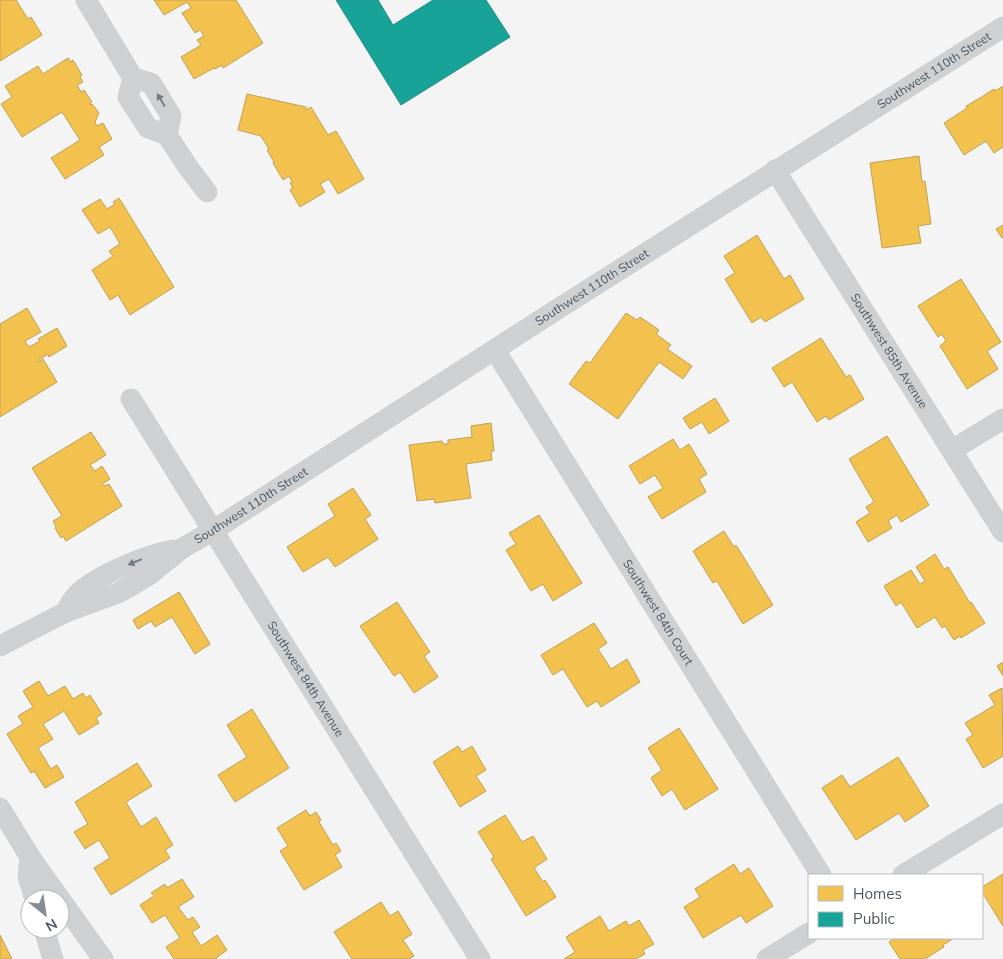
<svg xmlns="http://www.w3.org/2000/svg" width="1003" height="959" viewBox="0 0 1003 959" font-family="Mulish,sans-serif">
<rect width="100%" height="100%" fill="#f4f4f4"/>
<!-- homes -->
<g fill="#f2c14e" stroke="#c0a154">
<path d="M0 0H16L28 19 31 17 42 35 0 61Z"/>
<path d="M154 0H236L263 43 223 68 222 65 215 69 214 68 194 79 181 57 201 45 197 40 204 36 200 30 195 33 182 13 191 8 187 2 164 15Z"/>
<path d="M68 58 71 62 73 60 82 75 80 77 83 82 77 85 81 92 84 90 92 102 89 104 93 105 99 113 95 122 97 126 103 123 112 139 99 147 104 155 65 179 51 158 80 140 62 112 22 137 1 104 12 97 5 86 38 66 43 74Z"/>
<path d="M1003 86V147L994 153 986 141 964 155 944 123 967 108 966 106 980 98 994 89 995 91Z"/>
<path d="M247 94 306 107V110L311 107 328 135 336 131 364 179 338 194 329 179 320 184 325 192 300 207 290 190 293 188 290 183 292 182 289 176 283 180 273 163 274 162 267 150 269 149 261 136 238 130Z"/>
<path d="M919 156 922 182 925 181 931 224 918 226 921 243 882 248 870 163Z"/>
<path d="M119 198 174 287 130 315 118 295 110 300 92 270 113 256 109 251 120 244 110 227 98 234 82 210 100 199 107 209 115 204 113 202Z"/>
<path d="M1003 225V237L1002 238 996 229Z"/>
<path d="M757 235 784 279 790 275 804 299 765 322 761 317 752 323 725 279 735 273 724 256Z"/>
<path d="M961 279 1001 342 987 351 998 369 967 389 940 346 946 341 942 334 938 337 918 306Z"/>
<path d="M27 308 41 332 25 341 29 347 40 341 38 339 57 328 67 346 49 357 48 354 37 361 38 362 43 359 57 382 0 417V324Z"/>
<path d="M626 313 637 320 640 317 659 330 656 334 671 345 667 349 692 366 683 379 659 362 618 419 569 384 586 361 590 363Z"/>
<path d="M821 338 846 377 850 375 864 399 829 420 826 416 817 422 792 382 784 387 772 368Z"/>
<path d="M715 398 729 421 709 434 702 422 690 429 683 418Z"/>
<path d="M491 423 494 451H491L492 460 466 464 471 498 435 503 434 499 417 501 409 445 442 441 443 444H448V440L472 437 471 426Z"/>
<path d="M91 432 106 455 90 465 95 471 102 466 110 479 102 484 104 486 109 484 122 506 66 541 63 536 61 538 55 528 56 526 53 521 62 516 32 468Z"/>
<path d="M887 436 929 505 901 522 897 515 888 521 892 528 868 542 856 522 870 513 866 507 874 502 849 459Z"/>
<path d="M673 439 680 450 689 444 707 474 699 479 706 492 662 519 648 497 663 488 655 475 640 484 629 466Z"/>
<path d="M353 488 371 515 365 519 378 539 335 567 328 557 303 572 287 547 335 516 328 504Z"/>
<path d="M539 515 582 583 553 601 543 584 531 591 506 550 516 544 509 533Z"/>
<path d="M724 531 734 547 736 545 773 605 743 624 717 581 713 583 693 551Z"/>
<path d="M935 554 944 569 948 567 970 603 971 602 985 623 961 638 960 636 954 640 945 626 942 628 935 617 917 628 901 602 896 606 884 586 911 570 920 584 925 581 916 567Z"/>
<path d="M179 592 210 644 195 654 172 617 155 627 151 621 138 629 133 620Z"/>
<path d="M397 602 430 652 424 656 438 677 414 693 400 672 394 676 360 626Z"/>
<path d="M594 623 607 643 598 649 611 669 627 659 640 682 601 707 597 701 587 707 563 669 553 675 541 655Z"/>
<path d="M1003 662V676L997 666Z"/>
<path d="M39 681 48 696 65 686 73 699 83 693 86 698 90 695 102 714 96 718 99 723 79 735 64 711 43 724 53 739 38 748 51 769 57 765 64 777 45 788 34 771 31 773 7 734 23 724 18 716 33 707 23 691Z"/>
<path d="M1002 688 1003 756 983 768 966 739 973 735 965 723 995 705 989 695Z"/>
<path d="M252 709 289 768 235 802 218 775 247 757 227 725Z"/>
<path d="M679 728 718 789 685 810 672 789 662 796 651 778 662 770 648 748Z"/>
<path d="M458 746 462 752 472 746 486 770 476 776 486 791 460 807 433 762Z"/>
<path d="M898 757 929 806 905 822 899 813 856 840 822 788 842 775 850 787Z"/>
<path d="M137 763 152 786 126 802 141 827 156 817 173 845 165 850 170 858 111 895 94 868 110 858 99 840 85 849 74 832 88 824 75 802Z"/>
<path d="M306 810 310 816 316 812 321 820 319 822 333 845 336 843 341 851 335 855 342 867 304 890 280 851 288 846 277 828Z"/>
<path d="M505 815 522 842 533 836 547 859 534 868 543 882 545 880 556 897 526 916 491 859 494 857 478 832Z"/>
<path d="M734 864 740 874 749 868 773 906 746 923 741 915 703 938 684 907 700 897 695 889Z"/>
<path d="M1003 874V926L982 892V887Z"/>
<path d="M182 879 194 897 178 907 188 920 193 917 200 927 192 932 201 946 217 935 227 950 216 958 217 959H174L166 947 180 938 165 915 152 923 140 905 154 896 151 893 165 884 167 888Z"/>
<path d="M381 902 390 916 398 911 412 934 403 940 414 956 409 959H352L334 932Z"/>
<path d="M600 916 609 931 626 921 629 926 639 920 654 944 643 950 645 954 636 959H564L575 952 566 937Z"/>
<path d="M0 935 12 959H0Z"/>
<path d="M896 938H954L943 945 944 947 925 959H900L889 942Z"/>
</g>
<!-- public -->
<path fill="#17a398" stroke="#268c88" d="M336 0H378L393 25 433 0H486L510 37 401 105Z"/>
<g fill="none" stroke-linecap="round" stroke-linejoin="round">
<!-- street -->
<g stroke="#ced0d2" stroke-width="21">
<path d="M86 0 133 78 151 83 171 116 167 135"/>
<path d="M133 78 128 97 148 128 167 135 188 167 207 192"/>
<path id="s1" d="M775 170 1003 532"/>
<path id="s2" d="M495 350 821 875"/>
<path id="s3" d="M131 399 480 959"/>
<path d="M952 450 1003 419"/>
<path d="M66 612C68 607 71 602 74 598 91 577 146 555 173 550"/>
<path id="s4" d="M0 646 66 612 118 593 134 584 149 575 181 549 212 531 553 312 1003 27"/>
<path d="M0 808 30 857 103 959"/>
<path d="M30 857 28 877 35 899"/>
<path d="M903 875 1003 814"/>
<path d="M44 929 53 959"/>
<path d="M767 959 809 933"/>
</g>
</g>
<!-- one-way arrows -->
<defs><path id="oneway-solid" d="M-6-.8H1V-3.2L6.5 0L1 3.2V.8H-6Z" transform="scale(1.25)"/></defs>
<g fill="#727b83">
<use href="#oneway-solid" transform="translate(161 100) rotate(-121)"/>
<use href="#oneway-solid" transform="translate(135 562) rotate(158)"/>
</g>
<g text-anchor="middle" stroke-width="5" stroke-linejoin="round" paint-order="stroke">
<!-- street labels -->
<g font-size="12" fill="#4a5661" stroke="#fff">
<text dy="4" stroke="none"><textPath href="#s4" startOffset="1099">Southwest 110th Street</textPath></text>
<text dy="4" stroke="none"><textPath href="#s4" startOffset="694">Southwest 110th Street</textPath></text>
<text dy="4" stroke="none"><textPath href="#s1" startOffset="214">Southwest 85th Avenue</textPath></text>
<text dy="4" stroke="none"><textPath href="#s4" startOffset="289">Southwest 110th Street</textPath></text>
<text dy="4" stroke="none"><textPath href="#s2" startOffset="309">Southwest 84th Court</textPath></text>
<text dy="4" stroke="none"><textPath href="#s3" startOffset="330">Southwest 84th Avenue</textPath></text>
</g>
</g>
<!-- legend -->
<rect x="808" y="874" width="175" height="65" fill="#ffffff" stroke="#b7bbc0"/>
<rect x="818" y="886" width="25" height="15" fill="#f2c14e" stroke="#b7bbc0"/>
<text x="853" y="899" font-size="15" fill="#4a5661">Homes</text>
<rect x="818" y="912" width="25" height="15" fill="#17a398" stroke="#b7bbc0"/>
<text x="853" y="924" font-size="15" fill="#4a5661">Public</text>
<!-- north arrow -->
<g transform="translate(45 914) rotate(150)"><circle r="24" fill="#ffffff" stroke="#b7bbc0"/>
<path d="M0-4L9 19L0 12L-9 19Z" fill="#868d94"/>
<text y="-8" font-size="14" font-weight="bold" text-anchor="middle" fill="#4a5661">N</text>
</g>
</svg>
